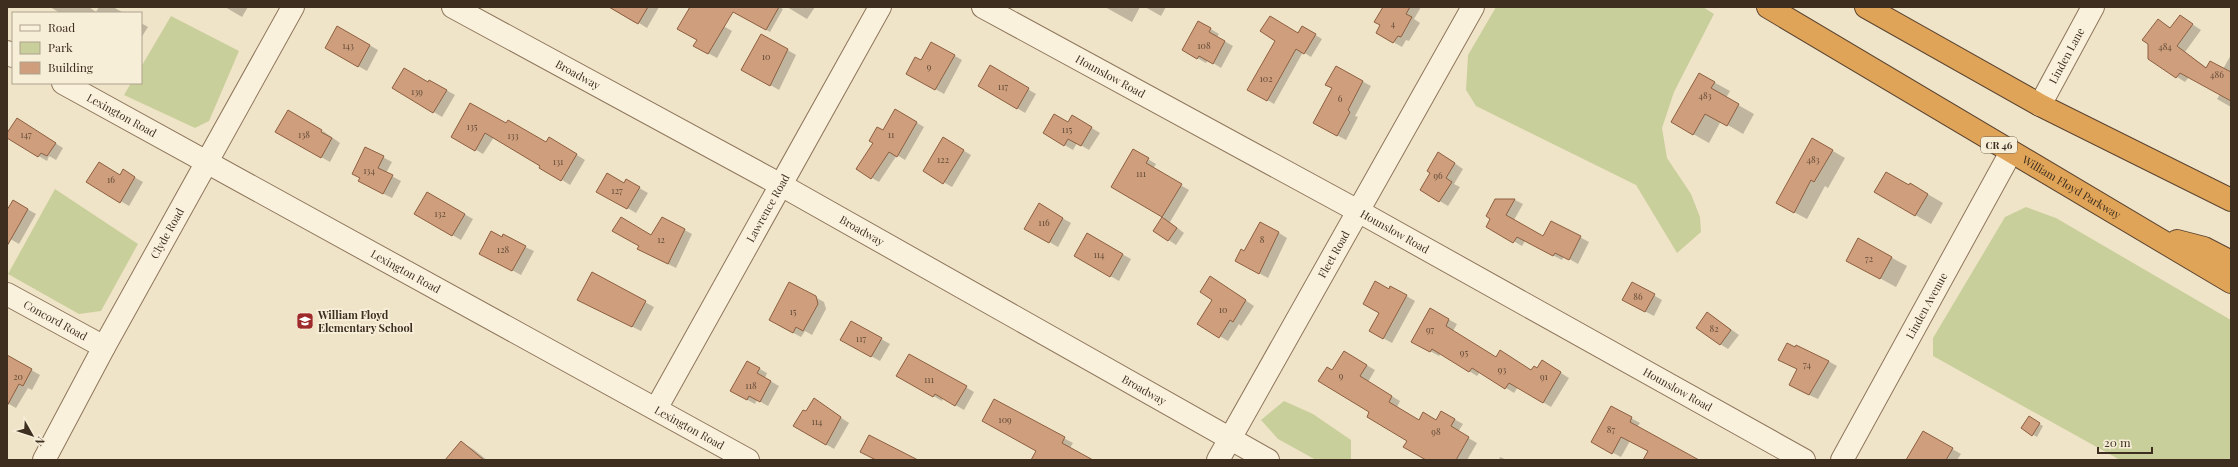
<svg xmlns="http://www.w3.org/2000/svg" width="2238" height="467" viewBox="0 0 2238 467" font-family="'Playfair Display',serif">
<rect width="100%" height="100%" fill="#f0e4c8"/>
<!-- green -->
<g fill="#c9cf9b">
<path d="M1496 7H1703L1714 14 1674 92 1662 128 1667 158 1691 194 1700 217 1701 232 1677 253 1636 185 1476 106 1466 90 1468 55Z"/>
<path d="M171 16 239 51 209 121 195 128 124 95 131 83H141V67Z"/>
<path d="M55 189 138 244 101 311 79 314 8 274Z"/>
<path d="M2026 207 2056 218 2231 320V460H2120L1933 356V338L2005 217Z"/>
<path d="M1284 401 1313 414 1351 440V460H1316L1278 439 1261 420Z"/>
</g>
<!-- shadow -->
<g fill="#0003">
<path d="M50 7H89L96 12 99 7H113L124 13H60Z"/>
<path d="M225 7H248L242 17Z"/>
<path d="M611 7H659L647 28 636 21 635 23 610 8Z"/>
<path d="M691 7 732 31 717 58 695 46 698 40Z"/>
<path d="M738 7H779L783 9 770 32 735 12Z"/>
<path d="M787 7H815L807 19Z"/>
<path d="M1105 7H1140L1132 22Z"/>
<path d="M1145 7H1166L1161 16Z"/>
<path d="M1384 7H1421L1414 19 1420 23 1409 41 1406 40 1402 47 1377 33 1382 25Z"/>
<path d="M2180 16 2201 30 2185 52 2207 68 2223 69 2231 55V107L2217 99 2220 94 2189 77 2185 82 2149 59 2158 20 2171 28Z"/>
<path d="M1199 22 1219 34 1217 37 1233 46 1221 68 1208 60 1206 63 1183 50Z"/>
<path d="M141 23 148 27 141 38Z"/>
<path d="M338 27 378 50 367 71 326 48Z"/>
<path d="M1302 27 1322 39 1311 57 1303 52 1274 104 1249 89Z"/>
<path d="M762 35 796 55 779 90 742 69Z"/>
<path d="M932 43 962 60 944 94 907 73 922 61Z"/>
<path d="M990 67 1036 94 1025 113 979 85Z"/>
<path d="M1336 67 1371 86 1355 116 1358 117 1346 140 1323 128 1333 88Z"/>
<path d="M1699 74 1730 91 1726 98 1754 114 1743 134 1721 121 1709 143 1672 122Z"/>
<path d="M430 81 455 95 442 117 394 88 429 83Z"/>
<path d="M895 110 924 127 905 160 897 155 879 182 872 178 883 131Z"/>
<path d="M1072 116 1100 133 1089 150 1077 143 1073 150 1044 133 1068 123Z"/>
<path d="M25 124 63 148 56 160 49 156 47 161 7 137Z"/>
<path d="M506 125 546 144 558 143 585 160 570 185 494 137 483 154 452 136Z"/>
<path d="M323 131 340 143 330 162 277 132 320 137Z"/>
<path d="M944 139 971 155 952 187 924 171Z"/>
<path d="M1812 139 1845 158 1828 188 1825 186 1807 219 1790 210Z"/>
<path d="M366 148 392 162 386 173 401 181 392 198 368 186Z"/>
<path d="M1133 150 1156 164 1153 169 1189 190 1170 222 1184 233 1176 245 1154 230 1164 217 1112 187Z"/>
<path d="M1447 158 1463 169 1454 184 1460 187 1448 206 1421 190Z"/>
<path d="M123 171 143 182 129 206 88 182 120 176Z"/>
<path d="M627 181 648 193 636 213 598 191 625 185Z"/>
<path d="M1910 184 1943 203 1931 224 1875 192 1909 187Z"/>
<path d="M427 193 473 219 461 240 416 214Z"/>
<path d="M1496 200H1515L1523 204 1514 220 1544 238 1552 222 1589 242 1578 264 1564 256 1562 260 1525 241 1522 246 1487 226 1491 219Z"/>
<path d="M13 201 36 214 19 244 7 237V212Z"/>
<path d="M1039 205 1071 223 1058 247 1025 228Z"/>
<path d="M662 218 692 234 676 268 646 253 640 246 652 237Z"/>
<path d="M1279 233 1287 238 1268 278 1244 265Z"/>
<path d="M1087 235 1131 259 1119 281 1075 256Z"/>
<path d="M1859 240 1907 266 1896 287 1863 269Z"/>
<path d="M525 247 534 251 521 275 489 258Z"/>
<path d="M592 273 654 307 641 331 586 304Z"/>
<path d="M1218 282 1254 306 1241 326 1239 324 1228 341 1199 324 1213 300Z"/>
<path d="M1632 283 1662 300 1654 316 1623 300Z"/>
<path d="M1391 287 1415 301 1392 343 1370 331Z"/>
<path d="M815 297 824 302 826 309 812 335 805 331 801 337 778 325Z"/>
<path d="M1431 310 1457 324 1453 331 1496 358 1532 371 1537 369 1542 361 1569 378 1551 407 1518 387 1514 393 1480 372 1477 376 1441 353 1439 356 1413 342Z"/>
<path d="M1708 313 1739 335 1728 349 1720 344Z"/>
<path d="M851 322 890 344 880 361 841 340Z"/>
<path d="M1344 352 1375 370 1368 382 1400 401 1397 407 1419 421H1436L1441 412 1463 424 1458 432 1477 443 1467 460H1429L1408 441 1371 412 1332 371Z"/>
<path d="M7 356 40 375 32 390 28 388 16 408 7 403Z"/>
<path d="M1828 361 1837 366 1818 399 1798 390V369L1788 365Z"/>
<path d="M747 362 767 373 765 378 779 386 768 406 757 400 755 404 731 391Z"/>
<path d="M925 363 974 392 964 410 943 398 942 401 897 375Z"/>
<path d="M994 401 1073 443 1070 448 1086 460H1040L1038 451Z"/>
<path d="M822 405 849 423 834 449 795 426 807 413Z"/>
<path d="M1611 407 1640 423 1637 427 1697 460H1644L1649 451 1630 441 1621 457 1592 442Z"/>
<path d="M2029 418 2043 426 2037 437 2022 428Z"/>
<path d="M1923 432 1961 454 1957 460H1914Z"/>
<path d="M461 442 473 449 487 460H446Z"/>
<path d="M1500 457 1507 460H1499Z"/>
</g>
<!-- building -->
<g fill="#cf9f7d" stroke="#8d5f41">
<path d="M609 7H648L638 24Z"/>
<path d="M690 7H779L766 30 733 12 708 54 693 46 697 40 677 29Z"/>
<path d="M1383 7H1410L1406 14 1412 17 1401 37 1398 36 1393 43 1376 33 1380 25 1374 22Z"/>
<path d="M2180 15 2193 24 2177 46 2206 68 2210 61 2231 72V101L2180 73 2176 78 2148 59V44L2142 40 2158 19 2170 28Z"/>
<path d="M1270 16 1298 33 1302 26 1316 34 1304 54 1296 49 1267 101 1247 90 1275 41 1260 31Z"/>
<path d="M1198 21 1211 28 1209 32 1225 41 1213 64 1199 56 1197 59 1182 50Z"/>
<path d="M337 26 370 45 358 67 325 48Z"/>
<path d="M761 34 788 49 770 86 741 70Z"/>
<path d="M931 42 955 55 935 90 906 74 915 57 921 60Z"/>
<path d="M990 65 1029 88 1017 109 978 86Z"/>
<path d="M1336 66 1363 81 1348 110 1350 112 1337 136 1313 123 1332 88 1325 85Z"/>
<path d="M404 68 428 82 429 80 447 90 433 113 392 88Z"/>
<path d="M1699 73 1715 82 1711 88 1739 104 1727 126 1705 114 1693 135 1671 122Z"/>
<path d="M470 103 506 123 508 120 546 142 549 137 577 154 561 181 539 168 540 166 485 133 475 151 451 137Z"/>
<path d="M895 109 917 122 897 157 889 152 871 179 856 169 873 143 869 141 877 127 883 130Z"/>
<path d="M288 110 322 130 321 132 332 138 321 158 275 132Z"/>
<path d="M1054 114 1068 122 1072 115 1092 127 1081 146 1068 139 1064 146 1043 133Z"/>
<path d="M17 118 56 143 47 156 41 153 38 157 7 138V133Z"/>
<path d="M943 137 964 150 943 184 923 171Z"/>
<path d="M1812 138 1833 150 1814 182 1811 180 1794 213 1776 203Z"/>
<path d="M365 147 384 156 378 168 393 175 383 194 358 181 360 178 352 174Z"/>
<path d="M1133 149 1149 158 1146 163 1182 184 1162 217 1177 228 1168 241 1153 231 1162 217 1111 187Z"/>
<path d="M1438 152 1455 163 1446 178 1452 182 1439 202 1420 190 1430 173 1427 171Z"/>
<path d="M99 162 120 175 123 169 135 177 120 203 86 182Z"/>
<path d="M1886 172 1909 185 1910 183 1928 194 1915 216 1874 192Z"/>
<path d="M607 173 624 183 626 179 640 187 627 209 596 192Z"/>
<path d="M427 192 465 214 452 236 414 214Z"/>
<path d="M1495 199H1515L1506 215 1543 236 1551 221 1581 236 1569 260 1555 253 1553 256 1517 237 1513 243 1486 227 1490 219 1486 216Z"/>
<path d="M13 200 28 209 7 246V210Z"/>
<path d="M1039 203 1063 218 1049 243 1024 229Z"/>
<path d="M621 217 651 235 662 217 685 229 668 264 637 249 639 246 612 231Z"/>
<path d="M1260 222 1279 232 1259 274 1235 261 1241 249 1244 251Z"/>
<path d="M491 231 502 237 503 234 526 246 512 271 479 254Z"/>
<path d="M1087 233 1123 254 1110 277 1074 256Z"/>
<path d="M1858 238 1892 257 1880 279 1846 261Z"/>
<path d="M592 272 646 301 632 327 577 300Z"/>
<path d="M1210 276 1246 300 1233 322 1230 320 1219 338 1197 324 1212 300 1200 292Z"/>
<path d="M1375 281 1389 289 1390 286 1407 295 1383 339 1369 331 1379 313 1363 304Z"/>
<path d="M789 282 816 296 818 304 803 331 796 327 793 333 769 320Z"/>
<path d="M1632 282 1655 294 1645 312 1622 300Z"/>
<path d="M1430 308 1449 319 1446 326 1496 357 1500 350 1531 370 1534 366 1537 368 1542 360 1561 372 1543 403 1509 383 1505 389 1472 368 1469 372 1432 349 1430 352 1411 342Z"/>
<path d="M1707 312 1731 330 1720 345 1696 328Z"/>
<path d="M851 321 882 338 871 357 840 340Z"/>
<path d="M1787 343 1795 347 1796 345 1829 361 1809 395 1789 385 1797 369 1778 360Z"/>
<path d="M1344 351 1367 365 1360 376 1392 396 1389 402 1419 420 1423 412 1436 420 1441 411 1455 419 1451 426 1469 437 1456 460H1426L1403 447 1407 441 1367 417 1369 412 1318 381 1327 367 1332 370Z"/>
<path d="M909 354 967 386 955 406 935 394 933 397 896 376Z"/>
<path d="M7 355 32 369 23 386 19 384 7 406Z"/>
<path d="M747 361 760 368 757 373 771 381 760 402 749 396 747 400 730 391Z"/>
<path d="M814 398 841 417 826 445 793 426 803 410 806 411Z"/>
<path d="M994 399 1065 437 1062 443 1093 460H1031L1036 451 982 421Z"/>
<path d="M1611 406 1632 417 1630 422 1699 460H1643L1648 451 1621 437 1612 454 1591 442Z"/>
<path d="M2029 416 2040 423 2032 436 2021 428Z"/>
<path d="M1923 431 1953 448 1946 460H1906Z"/>
<path d="M869 435 918 460H876L860 452Z"/>
<path d="M461 441 484 460H445Z"/>
</g>
<g fill="none" stroke-linecap="round" stroke-linejoin="round">
<!-- minor casing -->
<g stroke="#8d765c" stroke-width="24">
<g id="minor">
<path id="s1" d="M453 7 781 185 1268 460"/>
<path id="s2" d="M983 7 1358 211 1804 460"/>
<path d="M7 52 13 56"/>
<path id="s3" d="M63 83 748 460"/>
<path id="s4" d="M2040 105 2093 7"/>
<path id="s5" d="M7 294 104 347"/>
<path id="s6" d="M656 409 880 7"/>
<path id="s7" d="M44 460 104 347 293 7"/>
<path id="s8" d="M1218 460 1473 7"/>
<path id="s9" d="M1842 460 2011 152"/>
</g>
</g>
<!-- highway casing -->
<g stroke="#5b4430" stroke-width="24">
<g id="highway">
<path id="s10" d="M1768 7 2231 282"/>
<path d="M1866 7 2040 105 2231 200"/>
<path d="M2177 241 2204 248 2231 262"/>
</g>
</g>
<!-- minor -->
<use href="#minor" stroke="#faf1dc" stroke-width="22"/>
<!-- highway -->
<use href="#highway" stroke="#e0a458" stroke-width="22"/>
</g>
<!-- icons -->
<defs>
<g id="school-square" transform="scale(0.9)"><rect x="-9" y="-9" width="18" height="18" rx="4" fill="#9e2a2b" stroke="#f7eed8"/><path d="M0-5L7-2L0 1L-7-2ZM-4 1L0 2.5L4 1V4Q0 6-4 4Z" fill="#fff"/></g>
</defs>
<g fill-rule="evenodd">
<use href="#school-square" x="305" y="321"/>
</g>
<g text-anchor="middle" stroke-width="4" stroke-linejoin="round" paint-order="stroke">
<!-- number labels -->
<g font-size="9" fill="#624a37">
<text x="1393" y="27">4</text>
<text x="348" y="49">143</text>
<text x="1204" y="49">108</text>
<text x="2165" y="50">484</text>
<text x="766" y="60">10</text>
<text x="929" y="70">9</text>
<text x="2217" y="78">486</text>
<text x="1266" y="82">102</text>
<text x="1003" y="90">117</text>
<text x="417" y="95">139</text>
<text x="1705" y="99">483</text>
<text x="1340" y="102">6</text>
<text x="472" y="130">135</text>
<text x="1067" y="133">115</text>
<text x="26" y="138">147</text>
<text x="304" y="138">138</text>
<text x="891" y="138">11</text>
<text x="513" y="139">133</text>
<text x="943" y="163">122</text>
<text x="1813" y="163">483</text>
<text x="558" y="165">131</text>
<text x="369" y="174">134</text>
<text x="1141" y="177">111</text>
<text x="1438" y="179">96</text>
<text x="111" y="183">16</text>
<text x="617" y="194">127</text>
<text x="440" y="217">132</text>
<text x="1044" y="226">116</text>
<text x="661" y="243">12</text>
<text x="1262" y="243">8</text>
<text x="503" y="253">128</text>
<text x="1099" y="258">114</text>
<text x="1869" y="262">72</text>
<text x="1638" y="300">86</text>
<text x="1223" y="313">10</text>
<text x="793" y="315">15</text>
<text x="1714" y="332">82</text>
<text x="1430" y="333">97</text>
<text x="861" y="342">117</text>
<text x="1464" y="356">95</text>
<text x="1807" y="368">74</text>
<text x="1502" y="373">93</text>
<text x="1341" y="379">9</text>
<text x="18" y="380">20</text>
<text x="1544" y="380">91</text>
<text x="929" y="383">111</text>
<text x="751" y="389">118</text>
<text x="1005" y="423">109</text>
<text x="817" y="425">114</text>
<text x="1611" y="433">87</text>
<text x="1436" y="435">98</text>
</g>
<!-- shield labels -->
<rect fill="#f7eed8" stroke="#756857" stroke-width="1" x="1981" y="137" width="36" height="16" rx="3"/>
<g font-size="10" font-weight="bold" fill="#3d2e20">
<text x="1999" y="149">CR 46</text>
</g>
<!-- street labels -->
<g font-size="11" fill="#3d2e20" stroke="#f7eed8">
<text dy="4" stroke="none"><textPath href="#s4" startOffset="56">Linden Lane</textPath></text>
<text dy="4" stroke="none"><textPath href="#s1" startOffset="142">Broadway</textPath></text>
<text dy="4" stroke="none"><textPath href="#s2" startOffset="145">Hounslow Road</textPath></text>
<text dy="4" stroke="none"><textPath href="#s3" startOffset="67">Lexington Road</textPath></text>
<text dy="4" stroke="none"><textPath href="#s10" startOffset="353">William Floyd Parkway</textPath></text>
<text dy="4" stroke="none"><textPath href="#s6" startOffset="230">Lawrence Road</textPath></text>
<text dy="4" stroke="none"><textPath href="#s1" startOffset="466">Broadway</textPath></text>
<text dy="4" stroke="none"><textPath href="#s2" startOffset="469">Hounslow Road</textPath></text>
<text dy="4" stroke="none"><textPath href="#s7" startOffset="258">Clyde Road</textPath></text>
<text dy="4" stroke="none"><textPath href="#s8" startOffset="236">Fleet Road</textPath></text>
<text dy="4" stroke="none"><textPath href="#s3" startOffset="391">Lexington Road</textPath></text>
<text dy="4" stroke="none"><textPath href="#s9" startOffset="176">Linden Avenue</textPath></text>
<text dy="4" stroke="none"><textPath href="#s5" startOffset="55">Concord Road</textPath></text>
<text dy="4" stroke="none"><textPath href="#s2" startOffset="793">Hounslow Road</textPath></text>
<text dy="4" stroke="none"><textPath href="#s1" startOffset="790">Broadway</textPath></text>
<text dy="4" stroke="none"><textPath href="#s3" startOffset="715">Lexington Road</textPath></text>
</g>
<!-- poi labels -->
<g font-size="11" font-weight="bold" fill="#3d2e20" stroke="#f7eed8" text-anchor="start">
<text x="318" y="319">William Floyd<tspan x="318" dy="13">Elementary School</tspan></text>
</g>
</g>
<!-- border -->
<rect width="2238" height="467" fill="none" stroke="#3d2e20" stroke-width="16"/>
<!-- legend -->
<rect x="12" y="12" width="130" height="72" fill="#f7eed8" stroke="#ada18e"/>
<rect x="20" y="25" width="20" height="6" fill="#faf1dc" stroke="#ada18e"/>
<text x="48" y="32" font-size="12" fill="#3d2e20">Road</text>
<rect x="20" y="42" width="20" height="12" fill="#c9cf9b" stroke="#ada18e"/>
<text x="48" y="52" font-size="12" fill="#3d2e20">Park</text>
<rect x="20" y="62" width="20" height="12" fill="#cf9f7d" stroke="#ada18e"/>
<text x="48" y="72" font-size="12" fill="#3d2e20">Building</text>
<!-- north arrow -->
<g transform="translate(32 435) rotate(129)" stroke="#f7eed8" stroke-width="3" paint-order="stroke">
<path d="M0-3L7 15L0 10L-7 15Z" fill="#3d2e20"/>
<text y="-6" font-size="11" font-weight="bold" text-anchor="middle" fill="#3d2e20">N</text>
</g>
<!-- scale -->
<path d="M2098 447v6h54v-6" fill="none" stroke="#3d2e20" stroke-width="2"/>
<text x="2104" y="447" font-size="12" fill="#3d2e20" stroke="#f7eed8" stroke-width="3" paint-order="stroke">20 m</text>
</svg>
